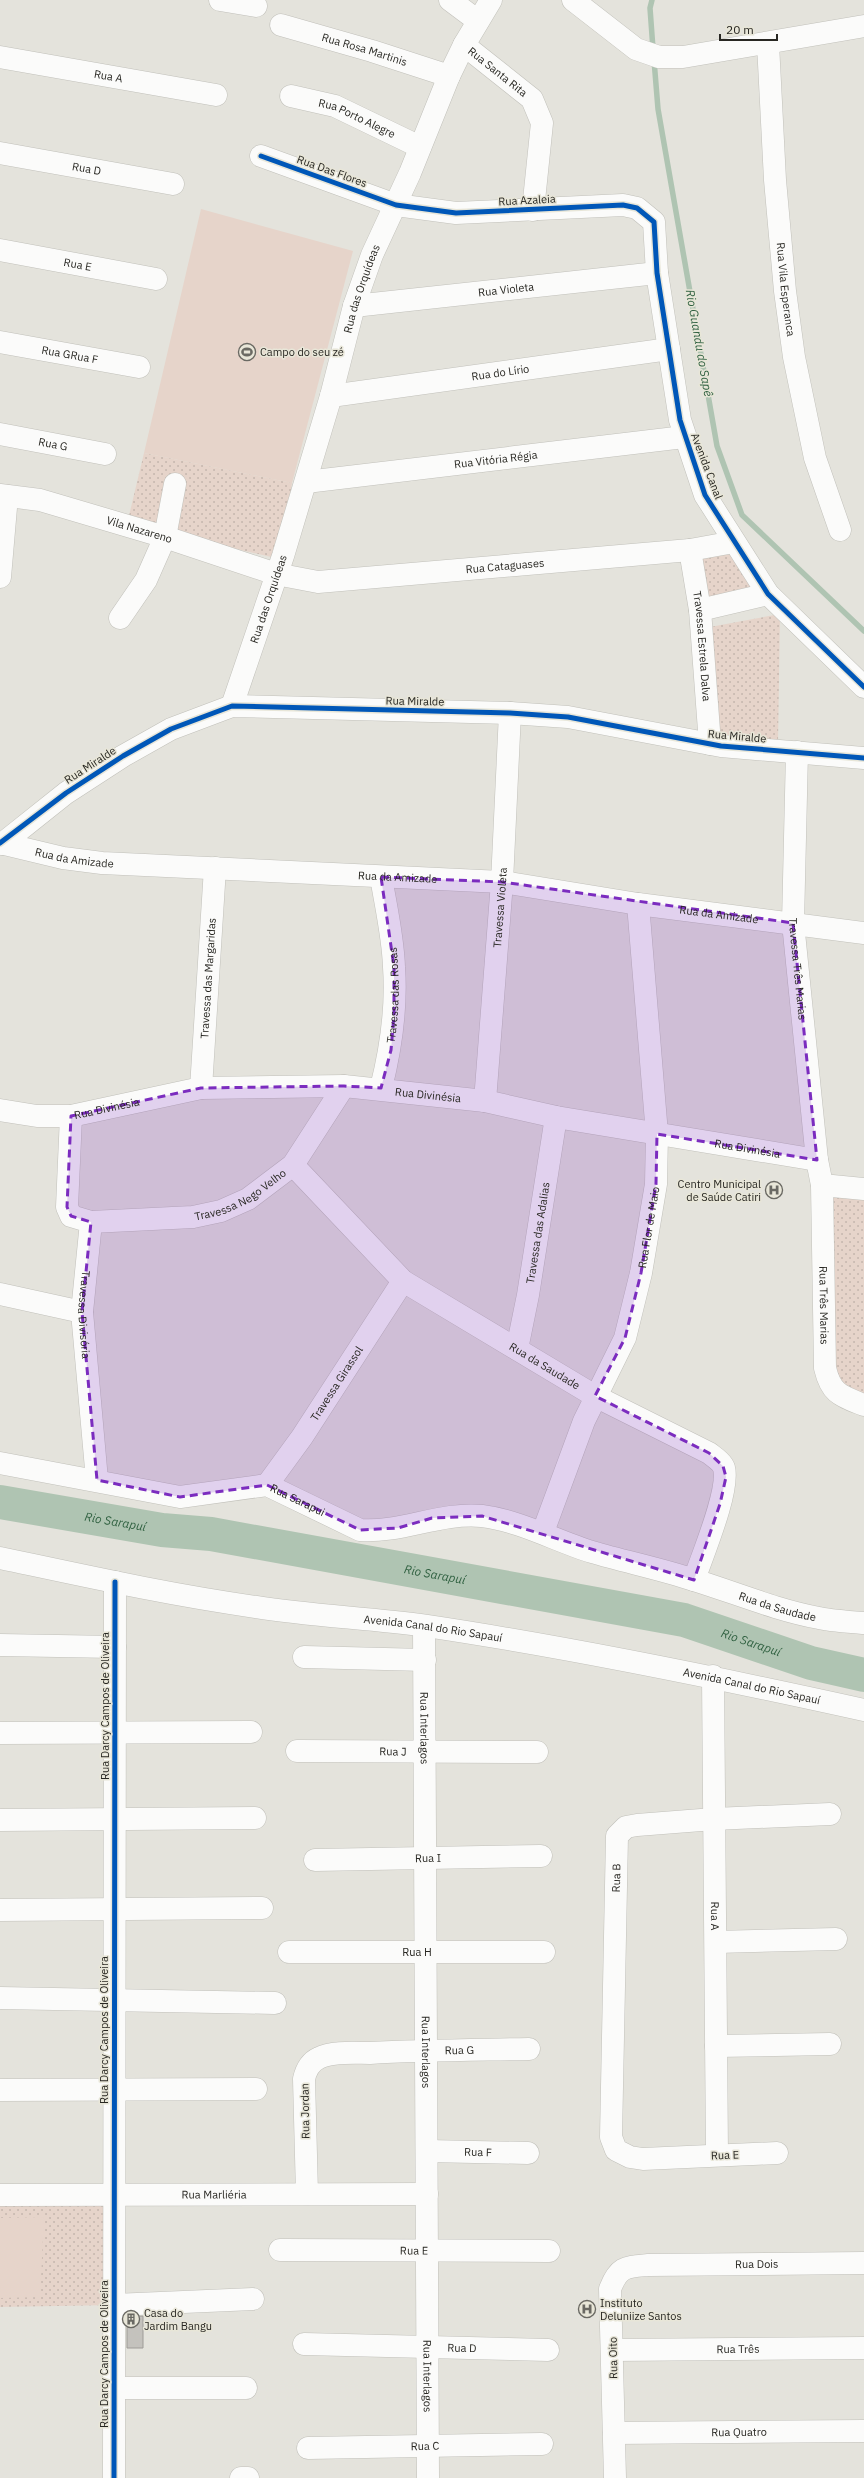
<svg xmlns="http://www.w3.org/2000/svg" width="864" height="2478" viewBox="0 0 864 2478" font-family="'IBM Plex Sans',sans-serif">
<defs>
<pattern id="green-dots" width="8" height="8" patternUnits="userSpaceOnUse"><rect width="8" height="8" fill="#e6d4ca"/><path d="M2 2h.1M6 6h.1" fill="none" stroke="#c5b6ad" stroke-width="1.8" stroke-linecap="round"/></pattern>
</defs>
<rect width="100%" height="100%" fill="#e4e3dc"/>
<!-- green -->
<g fill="url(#green-dots)">
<path d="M144 453 292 483 280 559 127 524Z"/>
<path d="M740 554 757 593 706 598 693 555Z"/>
<path d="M780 614 778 742H721L710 627Z"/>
<path d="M825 1191 864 1194V1400L844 1392 827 1368Z"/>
<path d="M0 2195H114V2305L0 2307Z"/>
</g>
<!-- pitch -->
<g fill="#e6d4ca">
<path d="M201 209 353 251 292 483 144 453Z"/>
<path d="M44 2217 40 2297 0 2298V2218Z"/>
</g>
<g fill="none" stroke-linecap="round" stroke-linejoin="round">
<!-- stream -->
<g stroke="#afc4b2" stroke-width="5.5">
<path d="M652 0 650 8 653 49"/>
<path d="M654 60 658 109 717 446 742 515 864 631"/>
</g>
<!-- river -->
<path stroke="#afc4b2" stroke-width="34" id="s1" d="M0 1502 162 1530 211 1534 684 1620 811 1663 864 1675"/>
</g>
<!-- building -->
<path fill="#c4c2bd" stroke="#9e9c97" d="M143 2316V2348H127V2317Z"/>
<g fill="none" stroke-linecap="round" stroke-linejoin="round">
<!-- minor casing -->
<g stroke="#c1c0ba" stroke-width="23">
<g id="minor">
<path d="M220 0 256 6"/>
<path d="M450 0 478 21"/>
<path d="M573 0 636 49 659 57H683L864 26"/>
<path id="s2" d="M281 25 372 51 449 76"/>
<path id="s3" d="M768 44 775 180 785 291 794 357 815 458 840 530"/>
<path id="s4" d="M464 45 532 99 542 123 533 210"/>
<path id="s5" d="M0 57 216 95"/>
<path id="s6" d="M291 96 335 106 420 147"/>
<path id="s7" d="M0 153 173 184"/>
<path d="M261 156 396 205 456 213 623 205 637 208 654 222 657 273 680 420 705 495 768 594 864 687"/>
<path id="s8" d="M0 250 156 279"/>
<path id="s9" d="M354 306 657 273"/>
<path id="s10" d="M0 342 139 367"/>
<path id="s11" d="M331 396 669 349"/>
<path id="s12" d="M0 434 105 454"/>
<path id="s13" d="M306 482 684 437"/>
<path id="s14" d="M0 495 40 500 165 537 276 574 318 582 690 550 734 542"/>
<path id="s15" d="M690 550 700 610 710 744"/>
<path d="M0 577 7 496"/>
<path d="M700 610 768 594"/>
<path d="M120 618 146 580 165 537 175 484"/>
<path id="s16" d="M232 706 283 556 331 396 354 306 372 255 410 173 449 76 464 45 491 0"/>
<path id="s17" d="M797 752 793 923 817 1160 822 1185 825 1368C831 1394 841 1396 864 1405"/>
<path id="s18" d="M0 843 63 858 102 863 502 882 638 904 864 933"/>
<path d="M2 844 66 793 123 756 171 729 232 706 510 713 568 717 721 746 864 758"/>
<path id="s19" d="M201 1088 215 868"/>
<path id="s20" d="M381 1088C391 1048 397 1009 394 967 393 937 386 907 381 877"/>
<path id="s21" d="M485 1101 502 882 510 713"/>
<path id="s22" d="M0 1110 37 1116H71L201 1088 344 1086 485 1101 556 1117 817 1160"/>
<path id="s23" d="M71 1116 67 1207 71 1216 91 1222 82 1312 97 1480"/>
<path id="s24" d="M293 1165 403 1281 595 1396 709 1453C714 1457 722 1462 724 1468 730 1490 702 1556 694 1580"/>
<path d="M822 1185 864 1189"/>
<path id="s25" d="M91 1222 193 1217 221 1211 248 1199 293 1165 344 1086"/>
<path d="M0 1294 82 1312"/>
<path id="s26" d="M517 1349 528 1295 556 1117"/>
<path id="s27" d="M0 1463 180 1497 267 1485 360 1530C401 1533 440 1512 482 1516 521 1521 556 1541 592 1552 626 1562 661 1569 694 1580 736 1593 776 1610 819 1618 833 1621 849 1622 864 1623"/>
<path id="s28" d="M267 1485 302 1437 403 1281"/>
<path id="s29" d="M543 1532 584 1421 625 1338 641 1273 656 1184 657 1134 638 904"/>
<path id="s30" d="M0 1558C85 1576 170 1595 256 1607 312 1616 370 1618 427 1626 574 1648 719 1678 864 1710"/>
<path id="s31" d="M424 1626 428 2478"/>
<path d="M0 1645 115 1647"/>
<path d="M304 1657 425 1660"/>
<path id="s32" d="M713 1676 717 2155"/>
<path d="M0 1733 251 1732"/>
<path id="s33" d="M297 1751 537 1752"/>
<path d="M0 1820 255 1818"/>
<path id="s34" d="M315 1860 541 1856"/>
<path d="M0 1910 262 1908"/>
<path d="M716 1942 836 1939"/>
<path id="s35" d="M289 1952H544"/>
<path d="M0 1998 275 2003"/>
<path d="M716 2046 830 2044"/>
<path d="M0 2090 256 2089"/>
<path id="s36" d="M427 2151 528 2153"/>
<path id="s37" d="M777 2153 643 2159 630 2157 616 2150 611 2137 617 1836 626 1827 637 1825 714 1819 830 1814"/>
<path id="s38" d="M307 2194 304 2079C306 2070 310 2062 319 2058 333 2051 355 2053 370 2053 423 2050 476 2050 529 2049"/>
<path id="s39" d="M0 2195 427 2194"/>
<path id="s40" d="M280 2250 549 2251"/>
<path d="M114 2305 253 2299"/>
<path id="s41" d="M304 2344 548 2350"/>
<path id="s42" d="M613 2350 864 2348"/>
<path d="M114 2388H246"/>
<path id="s43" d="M614 2433 864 2431"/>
<path id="s44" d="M308 2448 542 2444"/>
<path d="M114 2478 115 1582"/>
<path d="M241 2478H248"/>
<path id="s45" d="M615 2478 610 2289C619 2266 626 2267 648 2265L864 2263"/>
</g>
</g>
<!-- minor -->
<use href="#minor" stroke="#fbfbfa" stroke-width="22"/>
<!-- cycleway casing -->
<g stroke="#e8e6d8" stroke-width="8">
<g id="cycleway">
<path d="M261 156 396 205 456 213 623 205 637 208 654 222 657 273 680 420 705 495 768 594 864 687"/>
<path d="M0 843 66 793 123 756 171 729 232 706 510 713 568 717 721 746 864 758"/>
<path d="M114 2478 115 1582"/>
</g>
</g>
<!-- cycleway -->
<use href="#cycleway" stroke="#0057b8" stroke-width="5"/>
</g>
<!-- marked area -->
<path fill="#7b2cbf" fill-opacity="0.2" stroke="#7b2cbf" stroke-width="3" stroke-dasharray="8 5" stroke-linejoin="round" d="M381 877 502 882 793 923 817 1160 657 1134 656 1184 641 1273 625 1338 595 1396 709 1453 723 1466 726 1477 720 1504 694 1580 482 1516 432 1518 398 1528 360 1530 267 1485 180 1497 97 1480 82 1312 91 1222 71 1216 67 1207 71 1116 201 1088 344 1086 381 1088 391 1050 394 1015V967Z"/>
<!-- icons -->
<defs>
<g id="stadium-ring" transform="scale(0.9)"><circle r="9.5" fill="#e8e6d8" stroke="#6a6963" stroke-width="1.5"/><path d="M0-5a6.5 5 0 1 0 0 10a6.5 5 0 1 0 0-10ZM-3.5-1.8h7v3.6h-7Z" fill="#6a6963"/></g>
<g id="hospital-ring" transform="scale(0.9)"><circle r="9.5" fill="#e8e6d8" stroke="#6a6963" stroke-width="1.5"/><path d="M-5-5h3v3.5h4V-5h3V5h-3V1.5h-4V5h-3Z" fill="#6a6963"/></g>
<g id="building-ring" transform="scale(0.9)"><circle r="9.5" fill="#e8e6d8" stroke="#6a6963" stroke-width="1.5"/><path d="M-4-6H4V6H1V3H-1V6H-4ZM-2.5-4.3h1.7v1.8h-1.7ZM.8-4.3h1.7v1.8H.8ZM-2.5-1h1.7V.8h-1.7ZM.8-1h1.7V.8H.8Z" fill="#6a6963"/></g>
</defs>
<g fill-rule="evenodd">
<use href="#stadium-ring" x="247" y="352"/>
<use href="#hospital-ring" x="774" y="1190"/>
<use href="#hospital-ring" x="587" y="2309"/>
<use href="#building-ring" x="131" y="2319"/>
</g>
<g text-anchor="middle" stroke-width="3" stroke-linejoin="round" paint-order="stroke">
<!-- street labels -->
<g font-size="11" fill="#282722" stroke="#e8e6d8">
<text dy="4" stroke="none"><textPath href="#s2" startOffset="87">Rua Rosa Martinis</textPath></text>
<text dy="4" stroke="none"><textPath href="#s4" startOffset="43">Rua Santa Rita</textPath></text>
<text dy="4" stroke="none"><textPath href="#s5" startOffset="110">Rua A</textPath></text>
<text dy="4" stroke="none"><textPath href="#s6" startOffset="70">Rua Porto Alegre</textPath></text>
<text dy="4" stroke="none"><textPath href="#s7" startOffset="88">Rua D</textPath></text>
<text transform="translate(332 171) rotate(20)" y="4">Rua Das Flores</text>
<text transform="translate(527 200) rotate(-3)" y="4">Rua Azaleia</text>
<text dy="4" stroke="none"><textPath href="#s8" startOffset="79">Rua E</textPath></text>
<text dy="4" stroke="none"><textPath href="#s16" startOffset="437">Rua das Orquídeas</textPath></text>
<text dy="4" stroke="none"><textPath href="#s9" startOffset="153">Rua Violeta</textPath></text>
<text dy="4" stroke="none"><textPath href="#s3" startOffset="246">Rua Vila Esperanca</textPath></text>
<text dy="4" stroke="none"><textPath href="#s10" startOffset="71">Rua GRua F</textPath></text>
<text dy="4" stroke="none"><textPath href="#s11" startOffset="171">Rua do Lírio</textPath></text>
<text dy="4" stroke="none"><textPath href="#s12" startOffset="54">Rua G</textPath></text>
<text dy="4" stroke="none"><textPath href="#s13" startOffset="191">Rua Vitória Régia</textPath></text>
<text transform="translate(707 466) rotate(69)" y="4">Avenida Canal</text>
<text dy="4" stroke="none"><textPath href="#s14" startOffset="144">Vila Nazareno</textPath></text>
<text dy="4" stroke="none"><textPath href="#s14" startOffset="518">Rua Cataguases</textPath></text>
<text dy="4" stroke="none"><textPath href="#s16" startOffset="113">Rua das Orquídeas</textPath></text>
<text dy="4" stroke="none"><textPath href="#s15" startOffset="97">Travessa Estrela Dalva</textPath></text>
<text transform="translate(415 701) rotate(1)" y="4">Rua Miralde</text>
<text transform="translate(737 736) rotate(5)" y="4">Rua Miralde</text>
<text transform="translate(90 765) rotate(-33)" y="4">Rua Miralde</text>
<text dy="4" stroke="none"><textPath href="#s18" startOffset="76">Rua da Amizade</textPath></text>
<text dy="4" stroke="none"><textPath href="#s18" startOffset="400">Rua da Amizade</textPath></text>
<text dy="4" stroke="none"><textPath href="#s21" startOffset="194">Travessa Violeta</textPath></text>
<text dy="4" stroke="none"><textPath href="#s18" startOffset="724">Rua da Amizade</textPath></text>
<text dy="4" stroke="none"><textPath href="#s17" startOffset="217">Travessa Três Marias</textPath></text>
<text dy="4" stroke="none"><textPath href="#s19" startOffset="110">Travessa das Margaridas</textPath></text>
<text dy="4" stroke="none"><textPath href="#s20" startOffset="94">Travessa das Rosas</textPath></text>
<text dy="4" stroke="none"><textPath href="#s22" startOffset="432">Rua Divinésia</textPath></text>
<text dy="4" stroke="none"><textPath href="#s22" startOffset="108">Rua Divinésia</textPath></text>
<text dy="4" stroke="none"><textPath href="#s22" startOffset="756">Rua Divinésia</textPath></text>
<text dy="4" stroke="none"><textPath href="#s25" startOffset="155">Travessa Nego Velho</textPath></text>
<text dy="4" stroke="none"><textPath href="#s29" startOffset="324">Rua Flor de Maio</textPath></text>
<text dy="4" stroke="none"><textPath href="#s26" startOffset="118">Travessa das Adalias</textPath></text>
<text dy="4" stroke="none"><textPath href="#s17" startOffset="555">Rua Três Marias</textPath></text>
<text dy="4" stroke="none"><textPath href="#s23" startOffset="215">Travessa Divisória</textPath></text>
<text dy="4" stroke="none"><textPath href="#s24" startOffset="325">Rua da Saudade</textPath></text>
<text dy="4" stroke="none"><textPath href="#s28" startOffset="123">Travessa Girassol</textPath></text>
<text dy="4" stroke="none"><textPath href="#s27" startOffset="305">Rua Sarapui</textPath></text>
<text dy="4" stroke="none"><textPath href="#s27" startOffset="807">Rua da Saudade</textPath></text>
<text dy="4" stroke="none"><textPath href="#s30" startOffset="439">Avenida Canal do Rio Sapauí</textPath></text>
<text dy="4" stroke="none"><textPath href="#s30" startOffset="763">Avenida Canal do Rio Sapauí</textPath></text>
<text transform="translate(105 1706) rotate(-90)" y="4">Rua Darcy Campos de Oliveira</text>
<text dy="4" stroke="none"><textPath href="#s31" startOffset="102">Rua Interlagos</textPath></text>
<text dy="4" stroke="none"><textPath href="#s33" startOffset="96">Rua J</textPath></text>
<text dy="4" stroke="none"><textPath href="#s34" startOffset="113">Rua I</textPath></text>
<text dy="4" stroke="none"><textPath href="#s37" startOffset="436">Rua B</textPath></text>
<text dy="4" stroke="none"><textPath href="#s32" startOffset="240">Rua A</textPath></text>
<text dy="4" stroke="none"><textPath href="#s35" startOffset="128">Rua H</textPath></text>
<text transform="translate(104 2030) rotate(-90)" y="4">Rua Darcy Campos de Oliveira</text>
<text dy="4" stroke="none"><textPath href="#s38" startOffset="283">Rua G</textPath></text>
<text dy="4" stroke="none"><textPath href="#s31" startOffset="426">Rua Interlagos</textPath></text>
<text transform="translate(305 2111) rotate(-91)" y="4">Rua Jordan</text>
<text dy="4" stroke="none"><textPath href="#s36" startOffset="51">Rua F</textPath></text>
<text transform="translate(725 2155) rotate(-2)" y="4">Rua E</text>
<text dy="4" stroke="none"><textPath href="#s39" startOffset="214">Rua Marliéria</textPath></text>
<text dy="4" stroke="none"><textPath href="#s40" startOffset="134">Rua E</textPath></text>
<text dy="4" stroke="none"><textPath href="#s45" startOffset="347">Rua Dois</textPath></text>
<text dy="4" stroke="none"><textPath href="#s41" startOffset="158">Rua D</textPath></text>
<text dy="4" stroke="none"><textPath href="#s42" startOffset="125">Rua Três</textPath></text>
<text transform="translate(104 2354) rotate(-90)" y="4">Rua Darcy Campos de Oliveira</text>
<text transform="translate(613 2358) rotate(-91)" y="4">Rua Oito</text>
<text dy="4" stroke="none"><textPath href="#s31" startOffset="750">Rua Interlagos</textPath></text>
<text dy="4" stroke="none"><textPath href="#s43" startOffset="125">Rua Quatro</textPath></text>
<text dy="4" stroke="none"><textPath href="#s44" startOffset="117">Rua C</textPath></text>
</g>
<!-- poi labels -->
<g font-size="11" fill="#282722" stroke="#e8e6d8" text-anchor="start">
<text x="260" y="356">Campo do seu zé</text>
<text x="761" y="1188" text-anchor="end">Centro Municipal<tspan x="761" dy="13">de Saúde Catiri</tspan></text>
<text x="600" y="2307">Instituto<tspan x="600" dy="13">Deluniize Santos</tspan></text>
<text x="144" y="2317">Casa do<tspan x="144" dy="13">Jardim Bangu</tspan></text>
</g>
<!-- water labels -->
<g font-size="12" font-style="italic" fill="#306141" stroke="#e8e6d8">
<text transform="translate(699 343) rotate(80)" y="4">Rio Guandu do Sapê</text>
<text dy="4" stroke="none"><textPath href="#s1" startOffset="117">Rio Sarapuí</textPath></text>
<text dy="4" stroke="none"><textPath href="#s1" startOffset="441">Rio Sarapuí</textPath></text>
<text dy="4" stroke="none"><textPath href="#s1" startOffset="765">Rio Sarapuí</textPath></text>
</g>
</g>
<!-- scale -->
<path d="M720 34v6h57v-6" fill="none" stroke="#282722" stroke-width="2"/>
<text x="726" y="34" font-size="12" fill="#282722" stroke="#e8e6d8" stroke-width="3" paint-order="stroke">20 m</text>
</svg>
